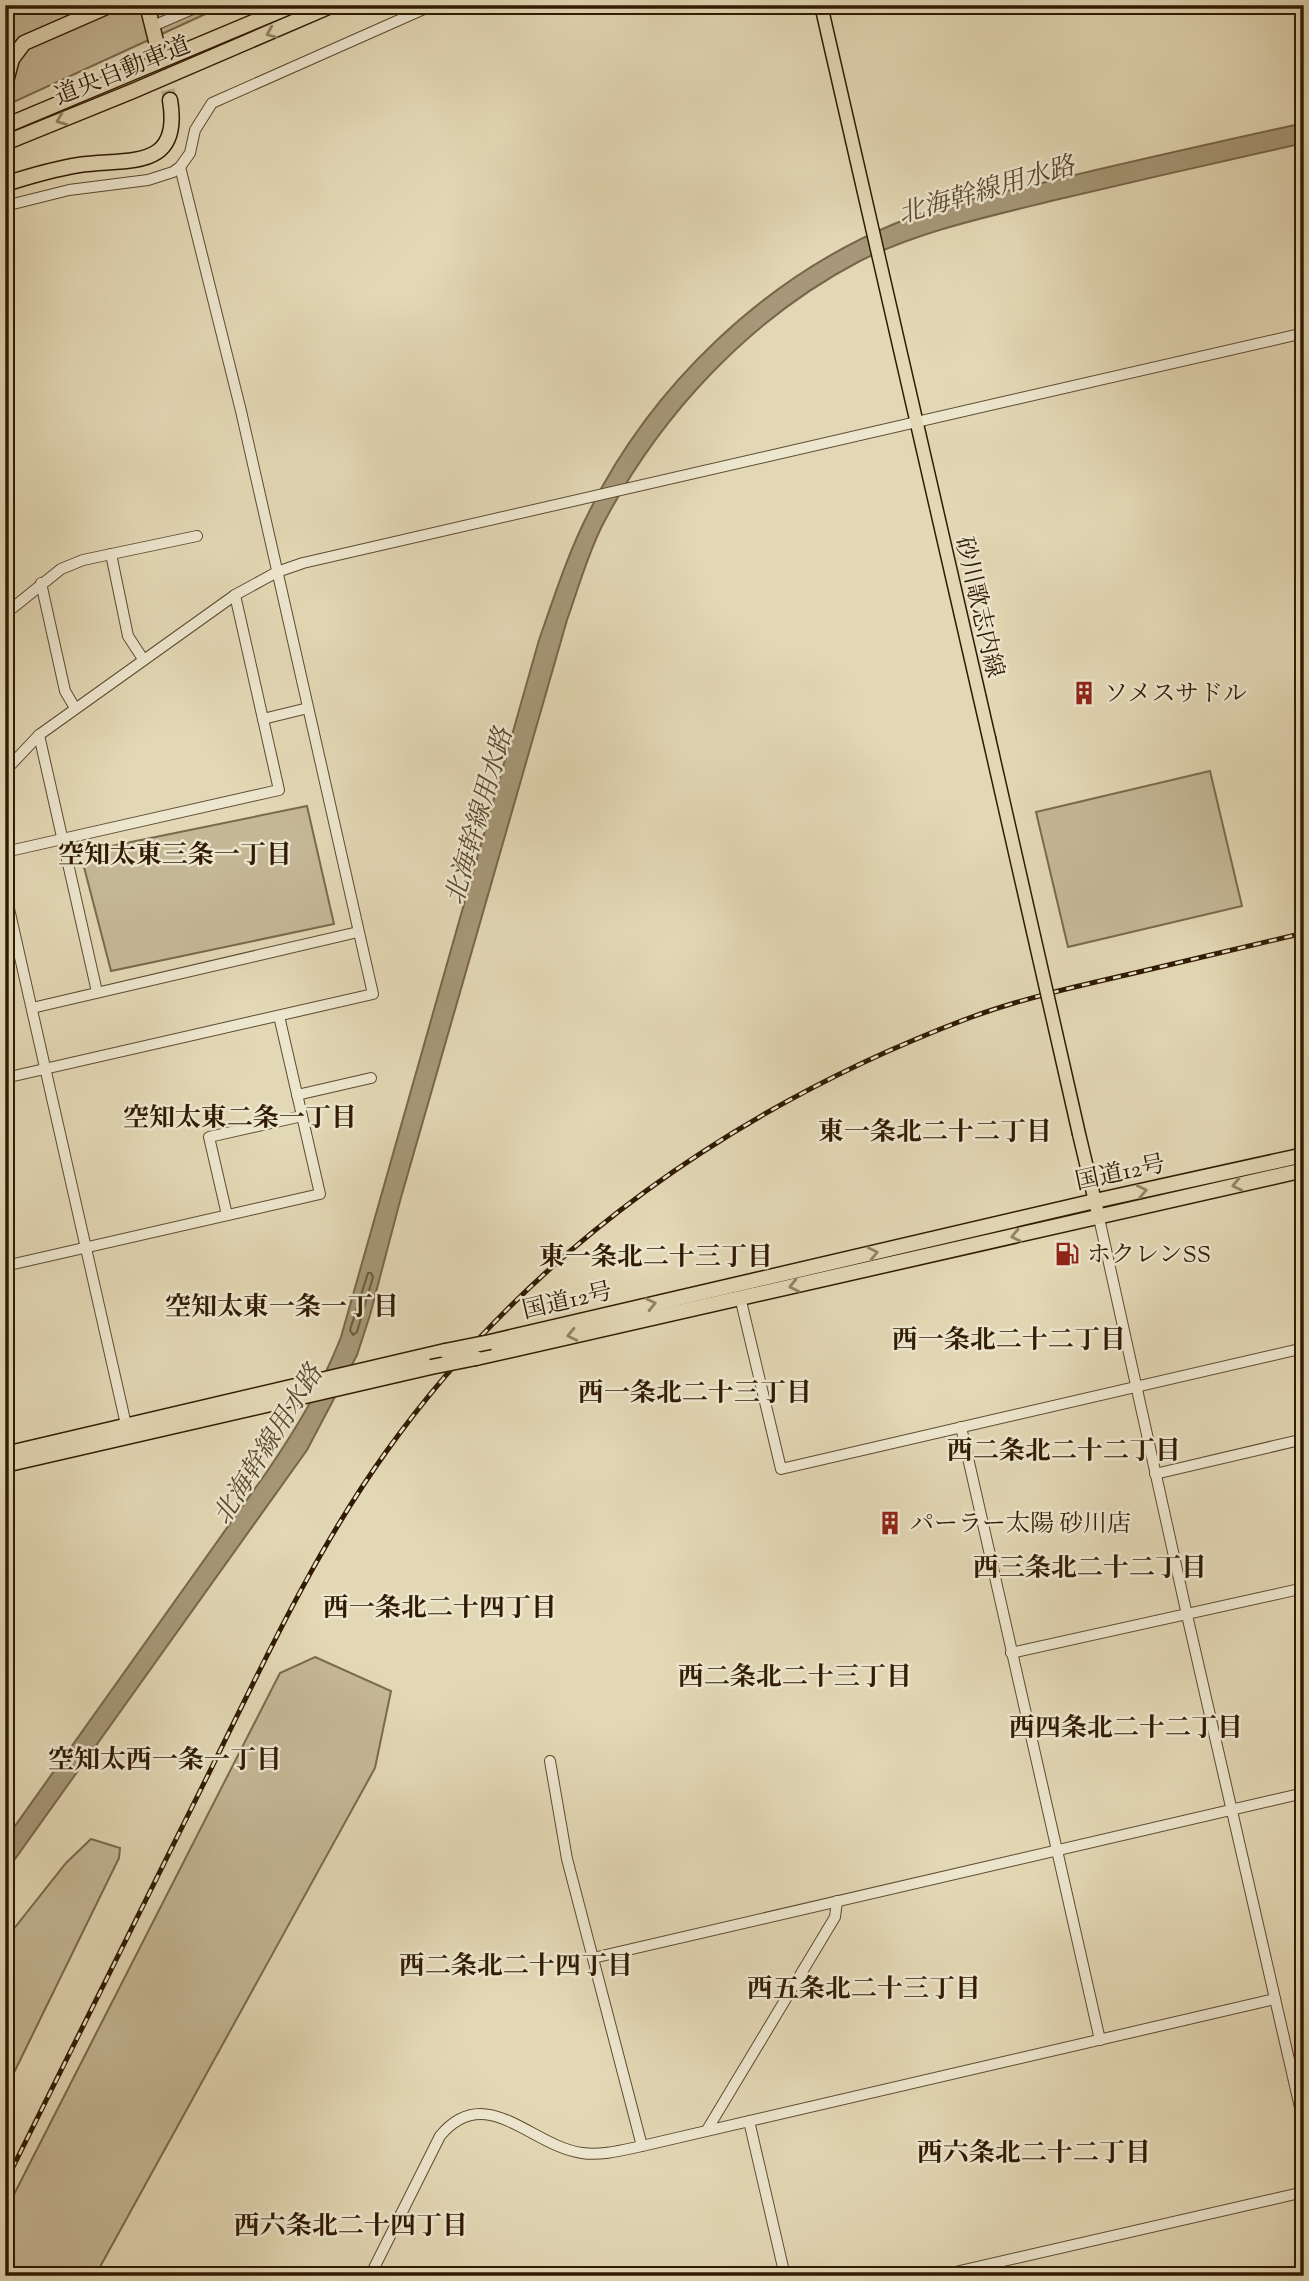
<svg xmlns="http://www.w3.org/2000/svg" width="1309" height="2281" viewBox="0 0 1309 2281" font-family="'Sorts Mill Goudy','Noto Serif JP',serif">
<rect width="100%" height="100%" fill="#e3d8b5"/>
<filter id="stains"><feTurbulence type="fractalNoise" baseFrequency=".00286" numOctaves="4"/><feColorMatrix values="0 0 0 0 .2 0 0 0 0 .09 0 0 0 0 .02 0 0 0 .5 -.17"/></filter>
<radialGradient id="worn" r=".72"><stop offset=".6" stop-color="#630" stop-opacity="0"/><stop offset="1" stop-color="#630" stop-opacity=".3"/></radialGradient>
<!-- green -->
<g fill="#c5b897" stroke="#7a6a4c" stroke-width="2">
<path d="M5 5H225L5 106Z"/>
<path d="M1210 771 1242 906 1068 947 1036 812Z"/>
<path d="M307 806 334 924 111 971 84 867 92 850Z"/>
<path d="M315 1657 391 1691 375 1768 95 2276H5V2212L280 1673Z"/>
<path d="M91 1839 120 1848 119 1858 5 2091V1940L66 1863Z"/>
</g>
<!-- water -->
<path fill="#a69878" stroke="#776649" stroke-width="2" d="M1304 123V143C1220 162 1135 181 1051 201 987 217 920 231 860 261 749 319 659 416 602 526 587 556 578 589 567 620L400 1201 370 1315 357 1355 307 1450 5 1873V1840L266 1473C296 1429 321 1388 341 1337L539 640C554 597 568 553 589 512 651 386 764 278 894 224 942 204 995 194 1046 182 1132 161 1218 142 1304 123Z"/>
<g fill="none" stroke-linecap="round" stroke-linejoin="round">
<!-- shore -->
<path stroke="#6b5a3d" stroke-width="2" d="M368 1273H371L373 1277 357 1332 353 1335 350 1330Z"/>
<!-- highway-tunnel -->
<path stroke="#bfb291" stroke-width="14" stroke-dasharray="14 7" stroke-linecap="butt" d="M158 49 170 100"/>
<!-- minor casing -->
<g stroke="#5d4a2f" stroke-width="12">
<g id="minor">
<path d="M153 26 202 5"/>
<path d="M5 206 69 190 148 180 173 172 180 167 190 153 195 130 212 103 433 5"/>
<path d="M111 554 128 636 143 659"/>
<path d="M41 583 65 691 75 708"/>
<path d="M5 614 61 569 83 560 197 536"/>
<path d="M263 719 308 708"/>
<path d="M39 735 97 992"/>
<path d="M5 771 39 735 235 595 277 572 303 563 1304 333"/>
<path d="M5 852 279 790 235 595"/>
<path d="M5 891 127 1429"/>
<path d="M32 1008 358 932"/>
<path d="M5 1078 373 994 241 411 180 167"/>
<path d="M297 1095 371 1078"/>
<path d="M227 1215 209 1137 302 1116"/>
<path d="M1099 1218 1187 1615 1304 2125"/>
<path d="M5 1266 320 1194 279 1016"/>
<path d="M740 1297 781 1469 1304 1348"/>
<path d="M961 1427 1100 2040"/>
<path d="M1155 1474 1304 1439"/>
<path d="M1011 1653 1304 1588"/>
<path d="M550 1761 567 1859 642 2146"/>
<path d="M593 1958 1304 1793"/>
<path d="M749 2121 785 2276"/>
<path d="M707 2130 835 1917 837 1901"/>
<path d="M370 2276 440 2136C486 2081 531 2146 582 2153 601 2156 623 2150 642 2146L1275 1999"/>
<path d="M938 2276 1304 2192"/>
</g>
</g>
<!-- major casing -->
<g stroke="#301b02" stroke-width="15">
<g id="major">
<path d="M821 5 989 738"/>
<path d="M1079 1134 1099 1218"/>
</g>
</g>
<!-- highway casing -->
<g stroke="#301b02" stroke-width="17">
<g id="highway">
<path d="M147 5 157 45"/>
<path d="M5 85 12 59 24 43 111 5"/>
<path d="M5 126 294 5"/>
<path d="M5 143 133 91 333 5"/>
<path d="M5 184C30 176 54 169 79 165 127 158 182 172 170 100"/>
<path d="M490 1342 1095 1201 1304 1155"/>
<path d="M476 1358 1304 1170"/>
<path d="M5 1454 445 1351"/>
<path d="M5 1465 431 1367"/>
</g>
</g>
<!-- minor -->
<use href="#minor" stroke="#ede6cf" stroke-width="10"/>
<!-- major -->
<use href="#major" stroke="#e3d8b5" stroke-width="12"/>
<!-- highway -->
<use href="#highway" stroke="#e3d8b5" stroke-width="14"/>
<!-- rail casing -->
<g stroke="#301b02" stroke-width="5">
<path id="rail" d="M5 2183C72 2049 139 1914 206 1779 261 1668 313 1554 386 1452 531 1249 738 1105 969 1018 1020 999 1074 987 1126 975 1185 961 1245 947 1304 933"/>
</g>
<!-- rail -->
<use href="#rail" stroke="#ede6cf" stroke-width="2.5" stroke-dasharray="8" stroke-linecap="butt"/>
<!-- major-bridge casing -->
<g stroke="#301b02" stroke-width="15" stroke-linecap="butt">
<path id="major-bridge" d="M989 738 1079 1134"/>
</g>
<!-- highway-bridge casing -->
<g stroke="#301b02" stroke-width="17" stroke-linecap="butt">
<g id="highway-bridge">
<path d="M445 1351 490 1342"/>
<path d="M431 1367 476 1358"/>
</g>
</g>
<!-- major-bridge -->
<use href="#major-bridge" stroke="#e3d8b5" stroke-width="12"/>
<!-- highway-bridge -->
<use href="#highway-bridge" stroke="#e3d8b5" stroke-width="14"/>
</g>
<!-- one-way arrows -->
<defs><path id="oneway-chevron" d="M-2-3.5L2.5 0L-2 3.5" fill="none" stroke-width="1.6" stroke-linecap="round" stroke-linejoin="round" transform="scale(1.75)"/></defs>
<g stroke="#928364">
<use href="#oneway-chevron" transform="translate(271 33) rotate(157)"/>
<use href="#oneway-chevron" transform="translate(61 120) rotate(158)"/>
<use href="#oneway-chevron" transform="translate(1237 1185) rotate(167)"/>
<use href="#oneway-chevron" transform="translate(1142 1191) rotate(-12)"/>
<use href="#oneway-chevron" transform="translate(1016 1236) rotate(167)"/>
<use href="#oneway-chevron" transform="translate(873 1253) rotate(-13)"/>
<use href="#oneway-chevron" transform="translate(794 1286) rotate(167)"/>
<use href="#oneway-chevron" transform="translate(651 1304) rotate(-13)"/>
<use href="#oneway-chevron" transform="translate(572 1335) rotate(167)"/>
</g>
<!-- icons -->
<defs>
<g id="building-bare" transform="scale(1.89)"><path d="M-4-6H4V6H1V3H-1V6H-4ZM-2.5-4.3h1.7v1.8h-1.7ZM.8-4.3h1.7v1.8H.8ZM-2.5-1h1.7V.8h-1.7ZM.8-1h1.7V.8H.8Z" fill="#8f2418" stroke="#ede6cf" stroke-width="2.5" paint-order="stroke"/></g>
<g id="fuel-bare" transform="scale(1.89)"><path d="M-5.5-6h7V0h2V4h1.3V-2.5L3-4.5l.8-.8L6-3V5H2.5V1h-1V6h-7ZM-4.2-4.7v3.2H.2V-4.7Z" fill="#8f2418" stroke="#ede6cf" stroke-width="2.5" paint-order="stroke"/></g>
</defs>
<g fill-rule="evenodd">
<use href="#building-bare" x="1084" y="693"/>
<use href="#fuel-bare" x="1067" y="1254"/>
<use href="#building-bare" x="890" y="1523"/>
</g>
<g text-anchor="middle" stroke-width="5" stroke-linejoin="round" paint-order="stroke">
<!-- street labels -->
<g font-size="24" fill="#301b02" stroke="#ede6cf">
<text transform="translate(122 70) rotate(-22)" y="8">道央自動車道</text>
<text transform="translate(980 607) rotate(77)" y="8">砂川歌志内線</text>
<text transform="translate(1120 1172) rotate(-12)" y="8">国道12号</text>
<text transform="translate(567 1300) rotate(-13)" y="8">国道12号</text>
</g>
<!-- poi labels -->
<g font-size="24" fill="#301b02" stroke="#ede6cf" text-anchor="start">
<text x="1104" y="701">ソメスサドル</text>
<text x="1087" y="1262">ホクレンSS</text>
<text x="910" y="1531">パーラー太陽 砂川店</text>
</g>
<!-- water labels -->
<g font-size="26" font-style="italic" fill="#59472b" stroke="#ede6cf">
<text transform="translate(986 189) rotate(-16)" y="9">北海幹線用水路</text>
<text transform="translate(478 816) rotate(-74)" y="9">北海幹線用水路</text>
<text transform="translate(267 1444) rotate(-58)" y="9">北海幹線用水路</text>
</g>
<!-- neighbourhood labels -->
<g font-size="26" font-weight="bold" fill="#301b02" stroke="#ede6cf">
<text x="175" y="863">空知太東三条一丁目</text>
<text x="240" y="1126">空知太東二条一丁目</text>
<text x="935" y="1140">東一条北二十二丁目</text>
<text x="656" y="1265">東一条北二十三丁目</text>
<text x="282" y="1315">空知太東一条一丁目</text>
<text x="1009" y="1348">西一条北二十二丁目</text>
<text x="695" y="1401">西一条北二十三丁目</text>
<text x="1064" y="1459">西二条北二十二丁目</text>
<text x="1090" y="1576">西三条北二十二丁目</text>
<text x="440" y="1616">西一条北二十四丁目</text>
<text x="795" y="1685">西二条北二十三丁目</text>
<text x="1126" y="1736">西四条北二十二丁目</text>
<text x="165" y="1768">空知太西一条一丁目</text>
<text x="516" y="1974">西二条北二十四丁目</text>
<text x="864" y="1997">西五条北二十三丁目</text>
<text x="1034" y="2161">西六条北二十二丁目</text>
<text x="351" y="2234">西六条北二十四丁目</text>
</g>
</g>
<!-- margin -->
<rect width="1309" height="2281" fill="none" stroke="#e3d8b5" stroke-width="28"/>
<rect x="7" y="7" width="1295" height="2267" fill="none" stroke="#301b02" stroke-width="3.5"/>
<rect x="14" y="14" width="1281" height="2253" fill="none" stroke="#301b02" stroke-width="2"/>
<rect width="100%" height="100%" filter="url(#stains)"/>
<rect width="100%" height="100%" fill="url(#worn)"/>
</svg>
